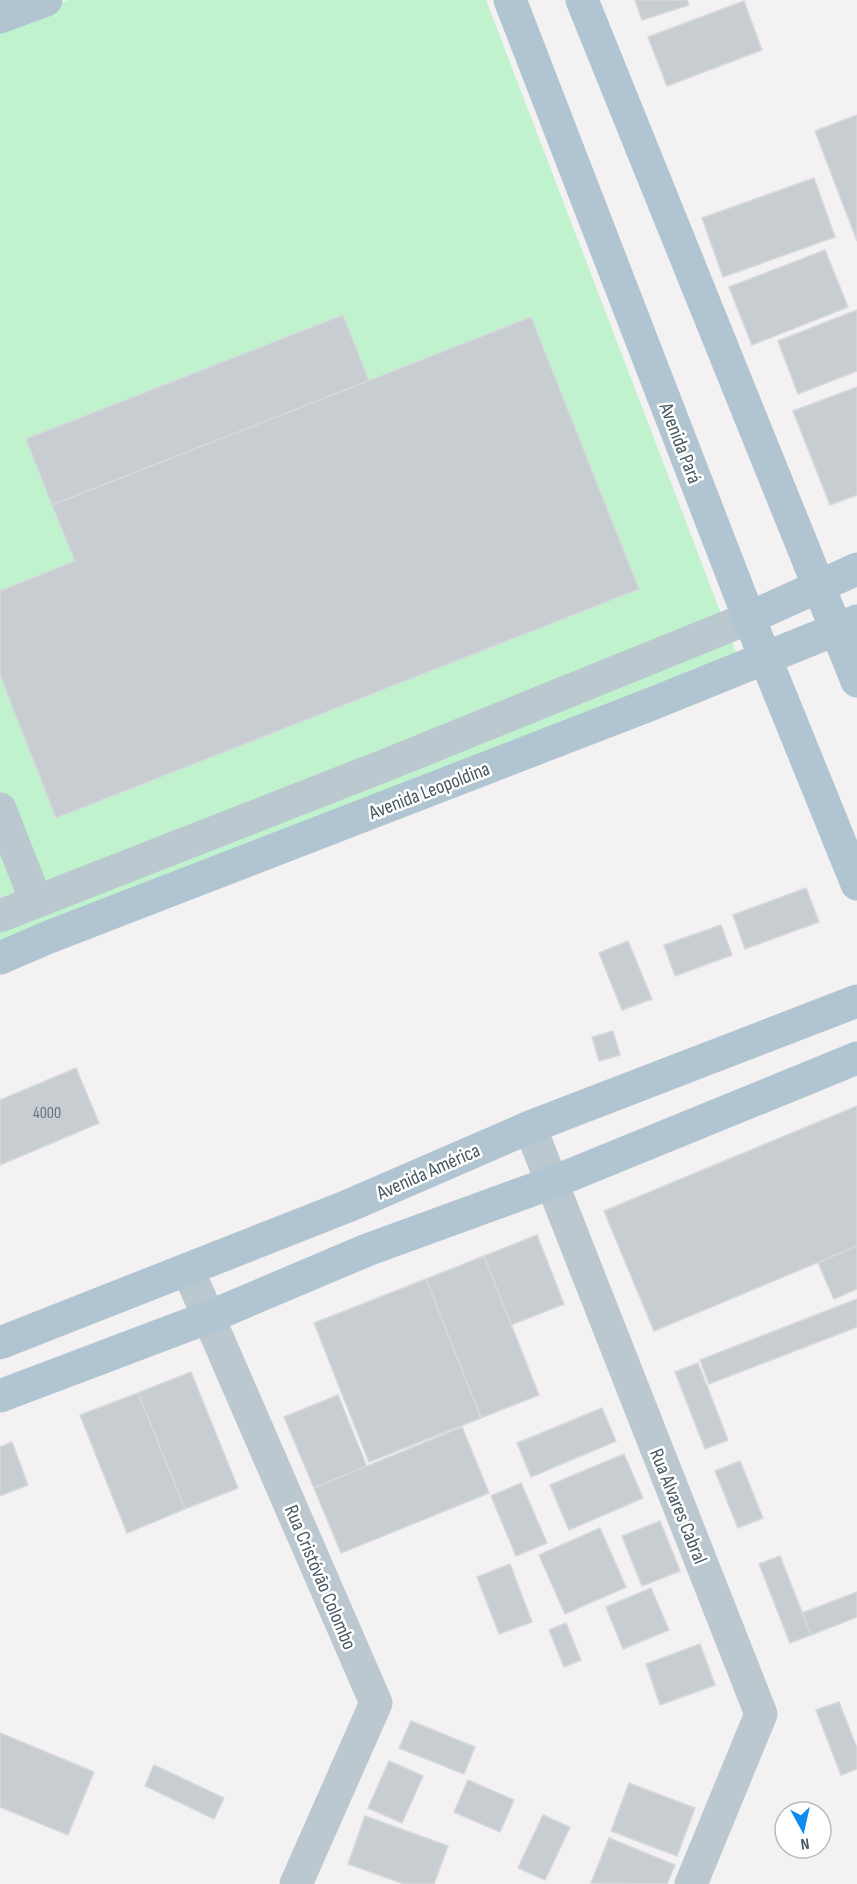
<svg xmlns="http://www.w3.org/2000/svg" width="857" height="1884" viewBox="0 0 857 1884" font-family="'Sofia Sans Condensed',sans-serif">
<rect width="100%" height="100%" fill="#f4f1f2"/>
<!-- green -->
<path fill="#bff2cd" d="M68 0H486L745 676 0 972V28Z"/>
<!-- building -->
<g fill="#c8cdd1" stroke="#d5d8dd" stroke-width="1.5">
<path d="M635 0H687L689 5 642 20Z"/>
<path d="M744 1 762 50 667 86 648 37Z"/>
<path d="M857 115V241L815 131Z"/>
<path d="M814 178 835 237 723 277 702 218Z"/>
<path d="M825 250 848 307 752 345 729 287Z"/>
<path d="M857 310V371L798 394 778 341Z"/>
<path d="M343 315 369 381 52 505 26 439Z"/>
<path d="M531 317 639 589 56 818 0 675V591L75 561 52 505Z"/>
<path d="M857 387V495L830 505 793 411Z"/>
<path d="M806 888 819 922 745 949 733 915Z"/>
<path d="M721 925 732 955 675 976 664 945Z"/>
<path d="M628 941 652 999 622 1010 599 953Z"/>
<path d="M613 1031 620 1055 599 1061 592 1037Z"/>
<path d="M76 1068 99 1123 0 1165V1100Z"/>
<path d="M857 1106V1246L654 1331 604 1211Z"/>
<path d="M537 1235 564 1304 511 1325 484 1256Z"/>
<path d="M857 1246V1289L834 1299 818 1263Z"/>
<path d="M484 1256 539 1395 481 1418 426 1279Z"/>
<path d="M426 1279 481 1418 369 1462 314 1323Z"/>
<path d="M857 1299V1327L709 1384 700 1360Z"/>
<path d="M698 1363 728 1440 705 1449 675 1372Z"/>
<path d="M191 1372 238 1488 185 1509 138 1393Z"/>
<path d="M138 1393 185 1509 127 1533 80 1415Z"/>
<path d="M338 1395 367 1467 314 1488 284 1417Z"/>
<path d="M602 1408 616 1441 531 1477 517 1443Z"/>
<path d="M462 1427 489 1493 341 1553 314 1488Z"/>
<path d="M12 1442 28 1485 0 1496V1447Z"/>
<path d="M624 1454 643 1498 569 1530 550 1485Z"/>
<path d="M740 1461 763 1518 738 1528 715 1471Z"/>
<path d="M521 1483 547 1543 516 1556 491 1496Z"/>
<path d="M660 1521 680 1571 642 1586 622 1536Z"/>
<path d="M600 1528 626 1587 565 1614 539 1555Z"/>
<path d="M780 1556 811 1635 790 1643 759 1564Z"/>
<path d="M510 1564 532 1622 499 1634 477 1577Z"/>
<path d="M651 1588 669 1630 623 1649 606 1607Z"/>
<path d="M857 1592V1617L811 1635 802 1613Z"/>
<path d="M566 1623 581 1660 564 1667 549 1630Z"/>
<path d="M700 1644 715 1685 660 1705 646 1664Z"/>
<path d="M839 1702 857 1748V1769L841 1775 816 1710Z"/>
<path d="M411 1721 475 1747 464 1774 399 1748Z"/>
<path d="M0 1733 94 1772 68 1835 0 1807Z"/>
<path d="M389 1761 423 1776 402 1823 368 1808Z"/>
<path d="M154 1765 224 1798 214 1819 145 1786Z"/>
<path d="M468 1780 514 1800 500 1832 454 1812Z"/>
<path d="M629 1783 695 1808 677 1856 611 1831Z"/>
<path d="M543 1815 570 1827 545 1880 518 1868Z"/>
<path d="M365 1816 448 1846 434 1884H404L348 1864Z"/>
<path d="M609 1838 675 1865 667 1884 591 1883Z"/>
</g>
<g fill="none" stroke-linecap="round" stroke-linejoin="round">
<!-- minor -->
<g stroke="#bcc8cf" stroke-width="33">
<path d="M0 809 36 901"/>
<path d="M0 916 386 765 749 618"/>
<path d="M530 1127 761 1714 691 1884"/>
<path d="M188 1270 376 1703 296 1884"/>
</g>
<!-- major -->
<g stroke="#b0c5d1" stroke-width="33">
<path d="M510 0 749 618 857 884"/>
<path d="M582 0 857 681"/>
<path d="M0 17 46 0"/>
<path d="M749 618 857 569"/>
<path d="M0 958 49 937 649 705 857 621"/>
<path d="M0 1343 348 1206 530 1127 857 1001"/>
<path d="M0 1396 209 1317 367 1250 551 1183 857 1058"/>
</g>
</g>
<g text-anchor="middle" stroke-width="5" stroke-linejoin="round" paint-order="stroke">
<!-- number labels -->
<g font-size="16" fill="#68757c">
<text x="47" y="1118">4000</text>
</g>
<!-- street labels -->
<g font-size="20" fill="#485860" stroke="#fff">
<text transform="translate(681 443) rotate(69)" y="7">Avenida Pará</text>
<text transform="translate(429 790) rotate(-21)" y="7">Avenida Leopoldina</text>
<text transform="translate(428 1171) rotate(-24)" y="7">Avenida América</text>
<text transform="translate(679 1506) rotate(68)" y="7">Rua Alvares Cabral</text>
<text transform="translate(321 1577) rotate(67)" y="7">Rua Cristóvão Colombo</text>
</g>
</g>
<!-- north arrow -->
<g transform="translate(803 1830) rotate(172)"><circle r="28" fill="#ffffff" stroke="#b6bcbf" stroke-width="1.5"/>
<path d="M0-4.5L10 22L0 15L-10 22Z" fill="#108cef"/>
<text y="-9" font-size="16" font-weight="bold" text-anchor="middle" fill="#485860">N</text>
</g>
</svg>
